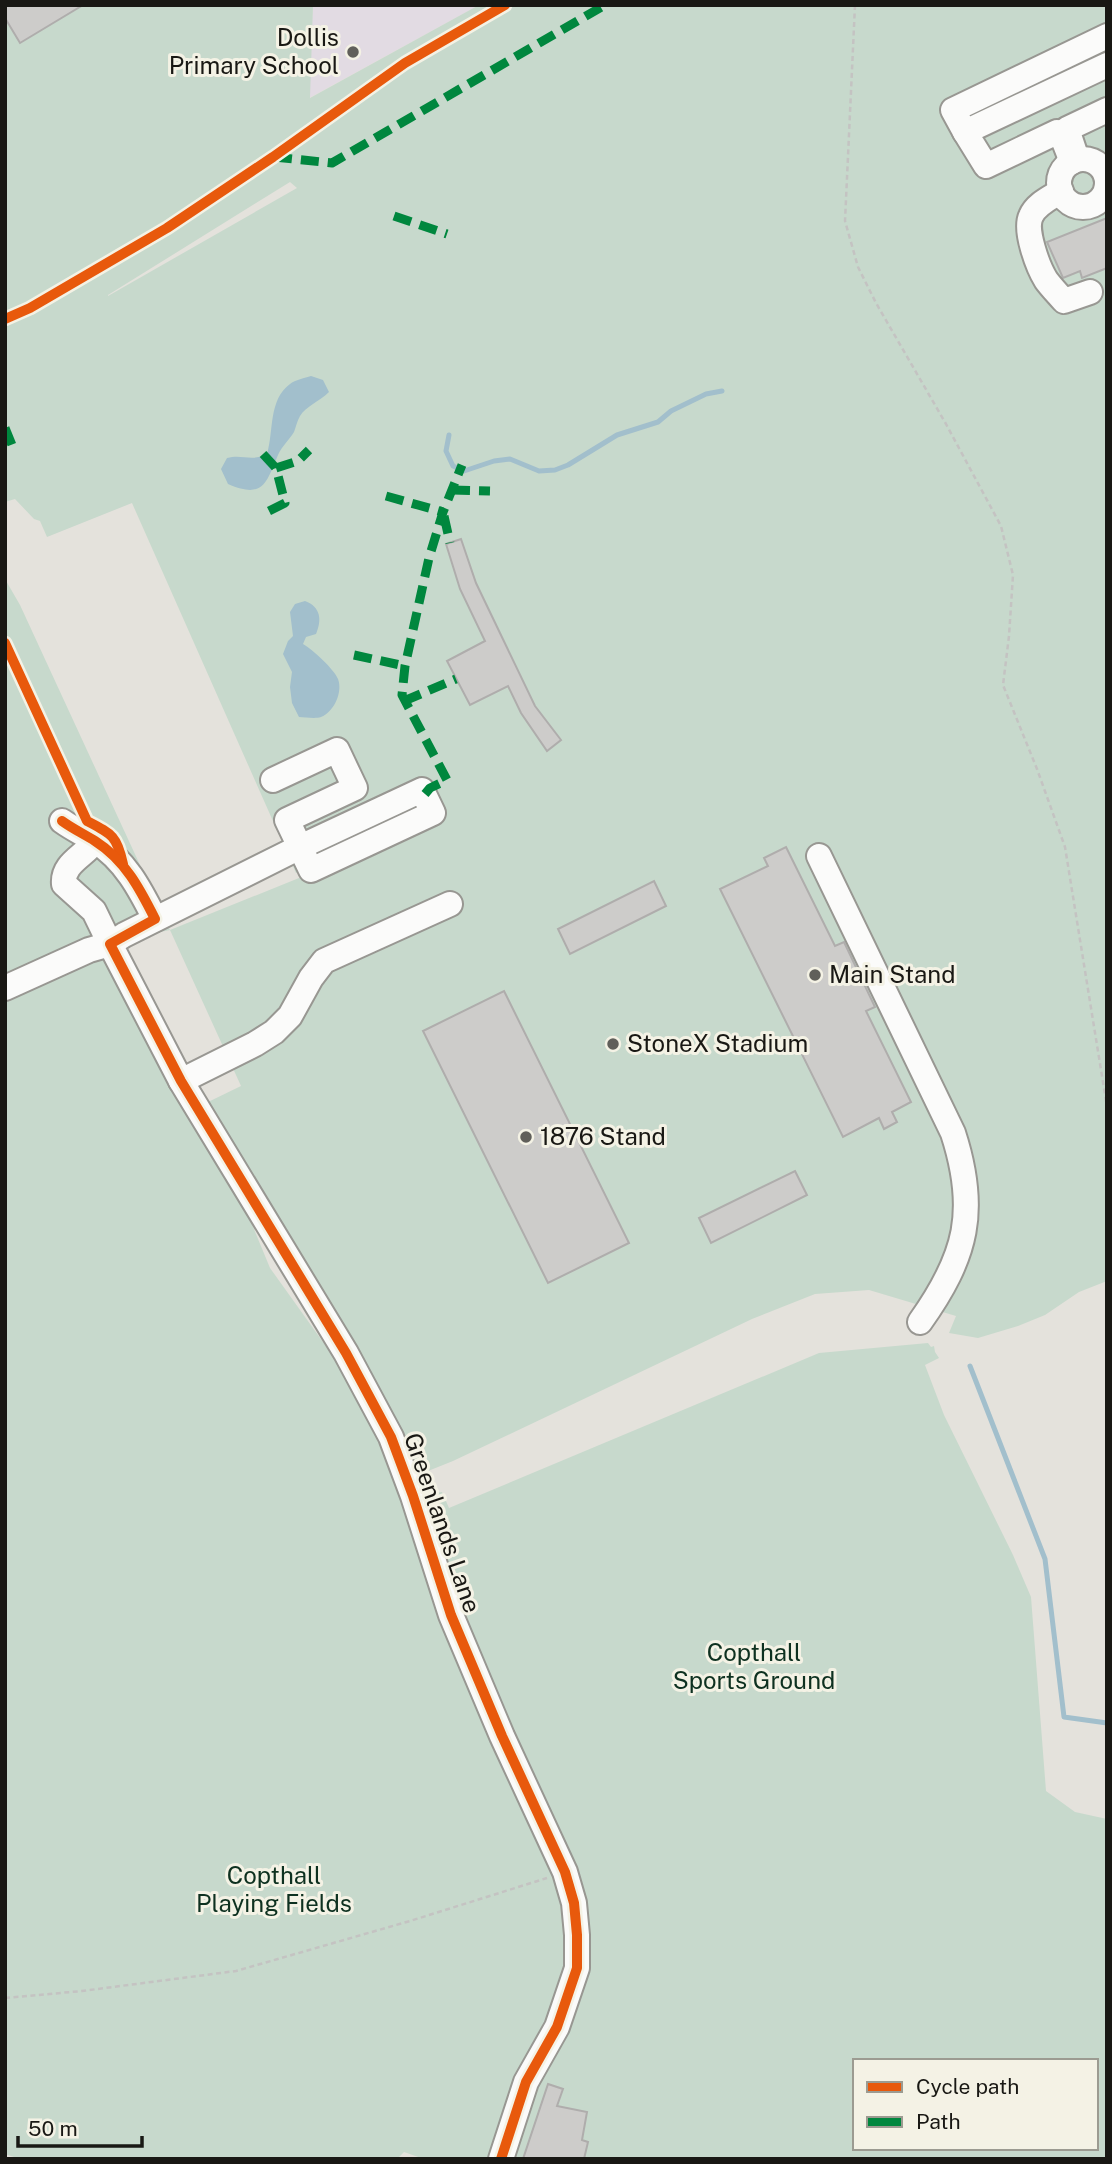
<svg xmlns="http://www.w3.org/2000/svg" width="1112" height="2164" viewBox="0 0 1112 2164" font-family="'Public Sans',sans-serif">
<rect width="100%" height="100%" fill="#e4e2dc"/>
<!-- education -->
<path fill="#e2dbe3" d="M313 5H479L309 98Z"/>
<!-- green -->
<g fill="#c7d9cc" fill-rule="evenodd">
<path d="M5 5H313L310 98 479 5H1107V1281L1079 1292 1045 1315 1018 1326 978 1338 949 1333 956 1316 869 1290 815 1294 752 1319 453 1461 418 1475 375 1380 206 1103 241 1086 170 930 120 940 5 986V579L20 605 170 930 299 878 421 822 296 873 132 503 47 537 40 521 34 519 15 499 5 502ZM290 182 297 188 108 296V295Z"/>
<path d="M107 957 216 1137 270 1268 391 1437 426 1502 436 1493 442 1492 449 1508 819 1353 928 1343 931 1347 934 1346 935 1352 939 1358 925 1365 944 1415 1013 1555 1031 1597 1046 1791 1075 1812 1107 1819V2159H424L404 2152 397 2159H20L5 2154V997ZM855 2061H1096V2148H855Z"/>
</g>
<!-- water -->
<g fill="#a2bfcc">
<path d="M311 376 323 380 329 392C319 402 306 406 300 416 297 421 296 427 294 432 289 440 282 446 278 455 266 484 263 499 228 484L221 469 227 458C243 454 251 462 267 454 274 432 268 400 290 384 295 380 305 378 311 376Z"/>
<path d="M305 601C321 607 322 620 316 634L306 637 303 644C313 650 334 669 338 679 343 692 334 712 321 717 315 719 305 717 299 717L292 703 290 687 292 672 283 654 288 641 293 636 290 612 295 604Z"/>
</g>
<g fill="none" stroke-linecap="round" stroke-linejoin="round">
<!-- stream -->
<g stroke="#a2bfcc" stroke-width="5">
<path d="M449 435 446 451 453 466 464 471 494 461 510 459 539 471 555 470 568 465 617 435 658 422 671 411 706 394 722 391"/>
<path d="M970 1366 1045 1559 1064 1717 1107 1723"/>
</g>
</g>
<!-- building -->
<g fill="#cdccca" stroke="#afadac" stroke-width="2">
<path d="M5 5H83L20 43 5 18Z"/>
<path d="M1107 218V268L1082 278 1080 271 1063 278 1047 242Z"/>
<path d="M461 539 476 583 535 706 561 740 547 751 521 713 508 686 470 705 447 661 485 641 460 589 446 544Z"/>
<path d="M786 847 835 946 844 942 875 1007 866 1011 911 1102 892 1112 897 1122 884 1129 879 1118 843 1137 720 889 768 866 764 858Z"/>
<path d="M654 881 666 906 570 954 558 929Z"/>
<path d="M504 991 629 1243 548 1283 423 1031Z"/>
<path d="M795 1171 807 1195 711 1243 699 1218Z"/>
<path d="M548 2084 563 2089 557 2106 587 2112 582 2140 588 2142 584 2159H523Z"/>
</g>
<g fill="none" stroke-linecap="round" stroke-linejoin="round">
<!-- minor casing -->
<g stroke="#989792" stroke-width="28">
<g id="minor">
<path d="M965 132 953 110 1107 36"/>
<path d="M1075 153 1067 129 1107 110"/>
<circle cx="1083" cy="183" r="24"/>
<path d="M1072 162 1063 139 1057 132 986 166 965 132 1107 65"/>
<path d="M1061 191C1050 198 1036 204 1031 216 1024 230 1038 267 1046 280 1051 287 1058 294 1064 301L1090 292"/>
<path d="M273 780 337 750 355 788 287 820 311 870 433 813 422 790 300 847 124 935 110 944 181 1081 346 1353 391 1437 413 1496 451 1615 502 1736 565 1872 574 1903 577 1935V1968L557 2027 526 2082 501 2159"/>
<path d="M62 821C73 829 84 834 95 841 125 860 140 889 155 919"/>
<path d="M819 856 953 1133C978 1210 967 1256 920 1322"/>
<path d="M5 988 89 950 110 944 94 911 64 884C62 863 85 856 95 841"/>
<path d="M181 1081 255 1044 274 1032 290 1016 311 978 324 961 450 904"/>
</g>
</g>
<!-- path -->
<g stroke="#c4c3c2" stroke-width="2.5" stroke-dasharray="5 3.5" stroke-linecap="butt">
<path d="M855 5 845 221 858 267 876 303 946 424 1001 526 1013 575 1009 636 1003 685 1037 769 1065 847 1107 1107"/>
<path d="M5 1998 82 1991 236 1971 410 1921 547 1878"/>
</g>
<!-- minor -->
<use href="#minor" stroke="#fbfbfa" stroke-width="24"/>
<!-- quiet -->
<g stroke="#00873e" stroke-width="9" stroke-dasharray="18 9" stroke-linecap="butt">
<path d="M274 157 332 163 605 5"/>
<path d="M394 216 447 234"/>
<path d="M5 428 14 450"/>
<path d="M263 454 276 468"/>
<path d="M452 490 490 491"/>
<path d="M386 496 443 512"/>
<path d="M269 511 285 503 276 468 298 461 309 450"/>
<path d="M444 516 450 543"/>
<path d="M354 655 405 666"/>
<path d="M404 701 456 679"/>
<path d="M425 794 430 788 447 780 402 695 405 666 429 558 443 512 462 465"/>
</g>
<!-- cycleway casing -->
<g stroke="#f4f2e5" stroke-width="15">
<g id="cycleway">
<path d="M5 319 30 308 167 228 273 157 405 63 505 5"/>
<path d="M5 643 87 821C112 834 117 836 123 864"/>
<path d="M62 821C73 829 84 834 95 841 125 860 140 889 155 919L110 944 181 1081 346 1353 391 1437 413 1496 451 1615 502 1736 565 1872 574 1903 577 1935V1968L557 2027 526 2082 501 2159"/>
</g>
</g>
<!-- cycleway -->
<use href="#cycleway" stroke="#e8590c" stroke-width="10"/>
</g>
<!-- markers -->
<g fill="#605f5a" stroke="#f4f2e5" stroke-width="2.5">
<circle cx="353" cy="52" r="7"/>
<circle cx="815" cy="975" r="7"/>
<circle cx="613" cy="1044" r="7"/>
<circle cx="526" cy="1137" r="7"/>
</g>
<g text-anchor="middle" stroke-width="6" stroke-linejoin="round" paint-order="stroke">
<!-- poi labels -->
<g font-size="24" fill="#191814" stroke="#f4f2e5" text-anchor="start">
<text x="339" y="46" text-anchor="end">Dollis<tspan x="339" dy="28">Primary School</tspan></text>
<text x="829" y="983">Main Stand</text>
<text x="627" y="1052">StoneX Stadium</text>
<text x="540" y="1145">1876 Stand</text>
</g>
<!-- street labels -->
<g font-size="24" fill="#191814" stroke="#f4f2e5">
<text transform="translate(442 1523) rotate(71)" y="8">Greenlands Lane</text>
</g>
<!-- park labels -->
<g font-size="24" fill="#0e3120" stroke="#f4f2e5">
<text x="754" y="1661">Copthall<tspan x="754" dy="28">Sports Ground</tspan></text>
<text x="274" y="1884">Copthall<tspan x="274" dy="28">Playing Fields</tspan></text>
</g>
</g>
<!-- border -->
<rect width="1112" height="2164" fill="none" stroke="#191814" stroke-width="14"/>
<!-- legend -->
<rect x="853" y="2059" width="245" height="91" fill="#f4f2e5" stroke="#9c9b91" stroke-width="2"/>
<rect x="867" y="2082" width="35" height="10" fill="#e8590c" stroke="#9c9b91" stroke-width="2"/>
<text x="916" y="2094" font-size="21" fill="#191814">Cycle path</text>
<rect x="867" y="2117" width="35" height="10" fill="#00873e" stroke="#9c9b91" stroke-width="2"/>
<text x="916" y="2129" font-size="21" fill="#191814">Path</text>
<!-- scale -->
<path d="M18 2136v10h124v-10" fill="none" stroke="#191814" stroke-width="3.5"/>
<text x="28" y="2136" font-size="21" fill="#191814" stroke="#f4f2e5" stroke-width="5" paint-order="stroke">50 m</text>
</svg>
